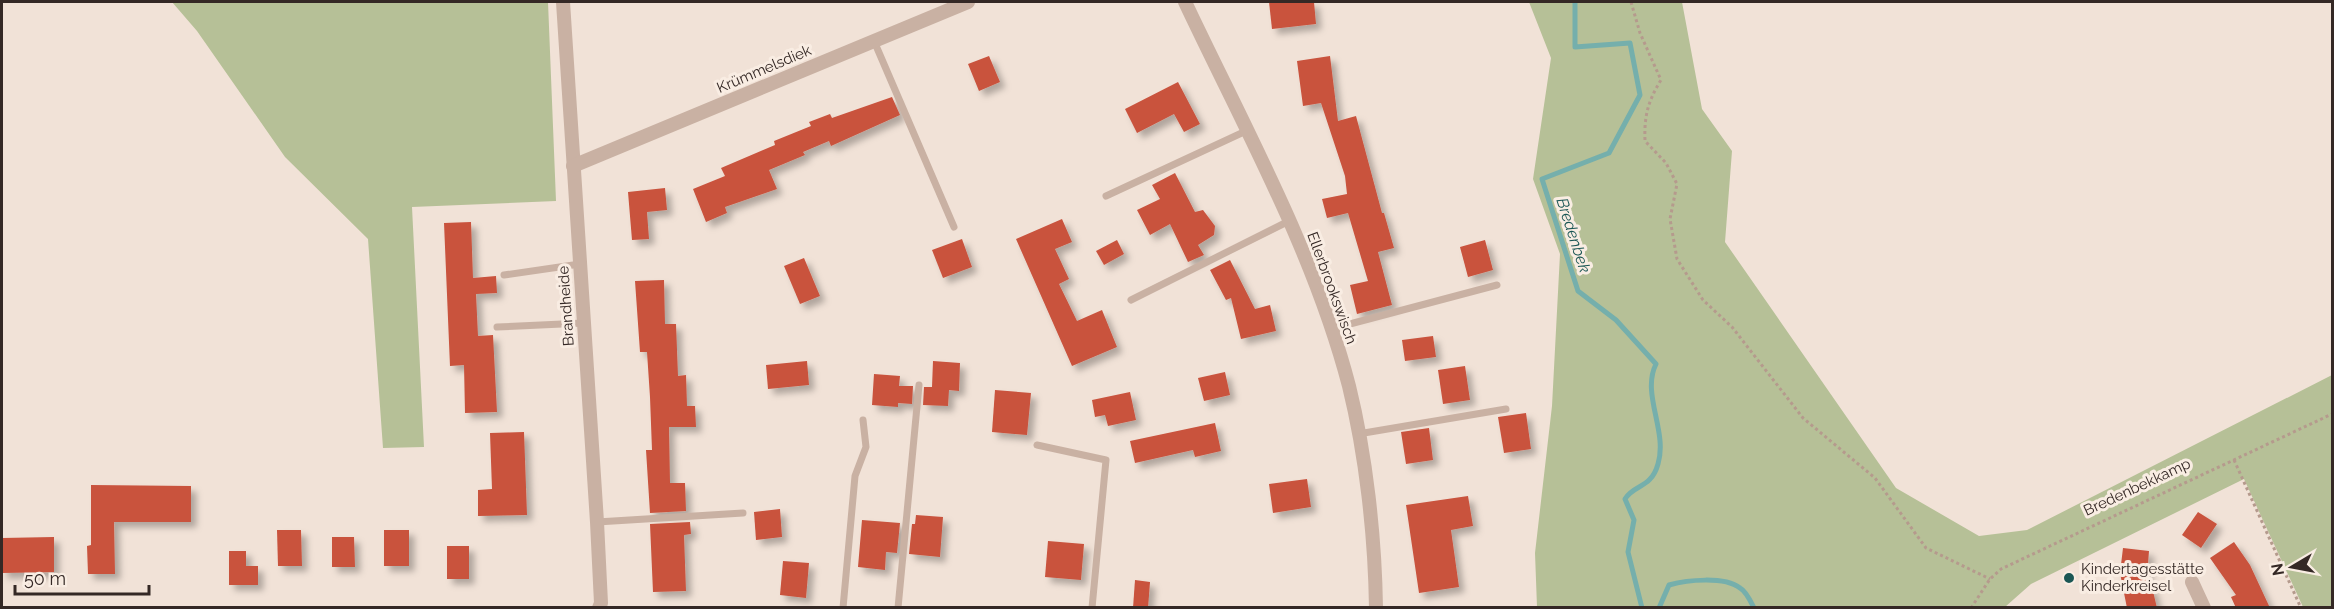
<svg xmlns="http://www.w3.org/2000/svg" width="2334" height="609" viewBox="0 0 2334 609" font-family="Raleway,sans-serif">
<defs>
<filter id="shadow"><feDropShadow dx="5.5" dy="5.5" stdDeviation="3" flood-color="#0004"/></filter>
</defs>
<rect width="100%" height="100%" fill="#f1e2d7"/>
<!-- green -->
<g fill="#b6c097">
<path d="M172 2H548L556 201 412 207 424 447 383 448 368 239 285 157 197 31Z"/>
<path d="M1529 2H1682L1702 109 1732 151 1725 242 1896 488 1979 536 2027 530 2332 375V607H2303L2244 479 2031 584 2005 607H1537L1535 553 1552 406 1560 254 1533 179 1551 58Z"/>
</g>
<g fill="none" stroke-linecap="round" stroke-linejoin="round">
<!-- stream -->
<g stroke="#75afac" stroke-width="5">
<path d="M1575 2V47L1630 43 1640 95 1609 153 1542 179 1578 291 1616 320 1656 364C1641 394 1668 431 1658 464 1651 489 1634 484 1625 499L1634 520 1628 552 1642 608"/>
<path d="M1659 608 1669 585C1687 580 1724 576 1740 588 1746 591 1751 602 1754 608"/>
</g>
</g>
<!-- building -->
<g fill="#c9523d" filter="url(#shadow)">
<path d="M1269 2H1314L1316 24 1272 29Z"/>
<path d="M989 56 1000 82 979 91 968 64Z"/>
<path d="M1330 56 1338 121 1356 116 1382 213H1384L1394 248 1378 252 1392 305 1357 314 1350 285 1368 281 1348 213 1327 218 1322 199 1347 194 1345 176 1321 103 1303 106 1297 61Z"/>
<path d="M1178 82 1200 124 1184 132 1174 114 1137 133 1125 109Z"/>
<path d="M892 97 900 115 831 146 829 141 803 152 805 155 769 170 777 189 725 207 727 213 706 222 693 189 725 176 721 168 775 145 774 141 811 126 809 122 830 114 832 118Z"/>
<path d="M1175 173 1195 212 1203 210 1215 226 1214 235 1198 245 1204 255 1188 262 1170 224 1150 235 1137 210 1160 199 1152 185Z"/>
<path d="M665 188 667 210 647 212 649 239 632 240 628 192Z"/>
<path d="M1062 219 1072 242 1055 249 1069 279 1059 284 1077 321 1102 310 1117 347 1072 366 1016 239Z"/>
<path d="M471 222 473 278 496 276 497 293 476 294 478 336 493 335 497 412 465 413 464 365 450 366 444 223Z"/>
<path d="M962 239 972 267 943 278 932 250Z"/>
<path d="M1117 240 1124 254 1104 265 1096 251Z"/>
<path d="M1485 240 1493 270 1468 277 1460 247Z"/>
<path d="M804 258 820 296 800 304 784 266Z"/>
<path d="M1230 260 1255 309 1270 305 1276 331 1241 339 1231 298 1226 300 1210 270Z"/>
<path d="M664 280 665 324H676L678 376 686 375 687 406H695L696 427H669L670 483H685L686 511 650 513 646 450H652L650 397 647 352H640L635 281Z"/>
<path d="M1433 336 1436 357 1405 361 1402 340Z"/>
<path d="M807 361 809 385 768 389 766 365Z"/>
<path d="M933 361 960 363 959 391 949 390 948 406 923 405 924 387H932Z"/>
<path d="M1465 366 1470 400 1443 404 1438 370Z"/>
<path d="M1225 372 1230 395 1204 401 1198 378Z"/>
<path d="M874 374 900 376 899 386H913L912 404 898 403V407L872 405Z"/>
<path d="M995 390 1031 393 1027 435 992 432Z"/>
<path d="M1130 392 1136 420 1108 426 1105 415 1095 417 1092 400Z"/>
<path d="M1526 413 1531 449 1504 453 1498 417Z"/>
<path d="M1215 423 1221 451 1195 457 1193 450 1135 463 1130 441Z"/>
<path d="M1429 428 1433 460 1406 464 1401 432Z"/>
<path d="M524 432 527 515 478 516V490L492 489 490 433Z"/>
<path d="M1307 479 1311 507 1273 513 1269 484Z"/>
<path d="M91 485 191 486V522H114L115 574H88L87 546 91 545Z"/>
<path d="M1468 496 1473 526 1451 530 1459 587 1419 593 1406 505Z"/>
<path d="M780 509 782 537 756 540 754 512Z"/>
<path d="M2198 512 2217 524 2201 548 2182 535Z"/>
<path d="M916 515 943 517 940 557 909 554 912 524H915Z"/>
<path d="M862 520 900 523 897 553 886 552 885 570 858 567Z"/>
<path d="M690 522 691 534 684 535 686 591 653 592 650 524Z"/>
<path d="M277 530H301L302 566H278Z"/>
<rect x="384" y="530" width="25" height="36"/>
<path d="M54 537V572L2 573V538Z"/>
<path d="M332 537H354L355 567H332Z"/>
<path d="M1048 541 1084 544 1081 580 1045 577Z"/>
<path d="M2234 542 2250 565 2270 608H2236L2231 597 2236 595 2210 558Z"/>
<rect x="447" y="546" width="22" height="33"/>
<path d="M2123 548 2149 551 2146 588 2152 587 2157 608H2127L2120 573Z"/>
<path d="M229 551H246V566H258V585H229Z"/>
<path d="M783 561 809 563 806 598 780 595Z"/>
<path d="M1135 580 1150 582 1148 608H1133Z"/>
</g>
<g fill="none" stroke-linecap="round" stroke-linejoin="round">
<!-- path -->
<g stroke="#b59a8d" stroke-width="3" stroke-dasharray="3 3" stroke-linecap="butt">
<path d="M1631 2 1640 33 1661 80C1648 101 1644 116 1645 141L1666 163 1677 184 1670 219 1677 259 1703 300 1732 327 1803 418 1875 478 1926 548 1990 579"/>
<path d="M2234 460 2301 608"/>
<path d="M1971 608 1990 579 2001 569 2332 414"/>
</g>
<!-- service -->
<g stroke="#c9b1a3" stroke-width="7">
<path d="M874 41 954 227"/>
<path d="M1106 196 1246 131"/>
<path d="M504 275 580 264"/>
<path d="M1131 300 1289 221"/>
<path d="M497 327 584 323"/>
<path d="M1331 329 1497 285"/>
<path d="M1358 434 1506 409"/>
<path d="M1037 445 1106 460 1092 608"/>
<path d="M597 522 743 513"/>
<path d="M843 608 855 476 866 447 863 420"/>
<path d="M898 608 919 385"/>
</g>
<!-- minor -->
<g stroke="#c9b1a3" stroke-width="14">
<path d="M563 2 597 522 601 603 599 608"/>
<path d="M1185 2C1244 127 1314 252 1349 386 1366 455 1375 536 1376 608"/>
<path d="M573 166 968 2"/>
<path d="M2192 582 2204 608"/>
</g>
</g>
<!-- markers -->
<circle fill="#1a5654" stroke="#f9ede3" stroke-width="2" cx="2069" cy="578" r="6"/>
<g text-anchor="middle" stroke-width="6" stroke-linejoin="round" paint-order="stroke">
<!-- street labels -->
<g font-size="15" fill="#342825" stroke="#f9ede3">
<text transform="translate(764 69) rotate(-23)" y="5">Krümmelsdiek</text>
<text transform="translate(1332 288) rotate(70)" y="5">Ellerbrookswisch</text>
<text transform="translate(566 306) rotate(-94)" y="5">Brandheide</text>
<text transform="translate(2137 487) rotate(-25)" y="5">Bredenbekkamp</text>
</g>
<!-- poi labels -->
<g font-size="15" fill="#342825" stroke="#f9ede3" text-anchor="start">
<text x="2081" y="574">Kindertagesstätte<tspan x="2081" dy="17">Kinderkreisel</tspan></text>
</g>
<!-- water labels -->
<g font-size="16" font-style="italic" fill="#1a5654" stroke="#f9ede3">
<text transform="translate(1574 235) rotate(72)" y="6">Bredenbek</text>
</g>
</g>
<!-- border -->
<rect width="2334" height="609" fill="none" stroke="#342825" stroke-width="6"/>
<!-- north arrow -->
<g transform="translate(2292 567) rotate(260)" stroke="#f9ede3" stroke-width="4.5" paint-order="stroke">
<path d="M0-4.5L10 22L0 15L-10 22Z" fill="#342825"/>
<text y="-9" font-size="16" font-weight="bold" text-anchor="middle" fill="#342825">N</text>
</g>
<!-- scale -->
<path d="M15 585v9h134v-9" fill="none" stroke="#342825" stroke-width="3"/>
<text x="24" y="585" font-size="18" fill="#342825" stroke="#f9ede3" stroke-width="4.5" paint-order="stroke">50 m</text>
</svg>
